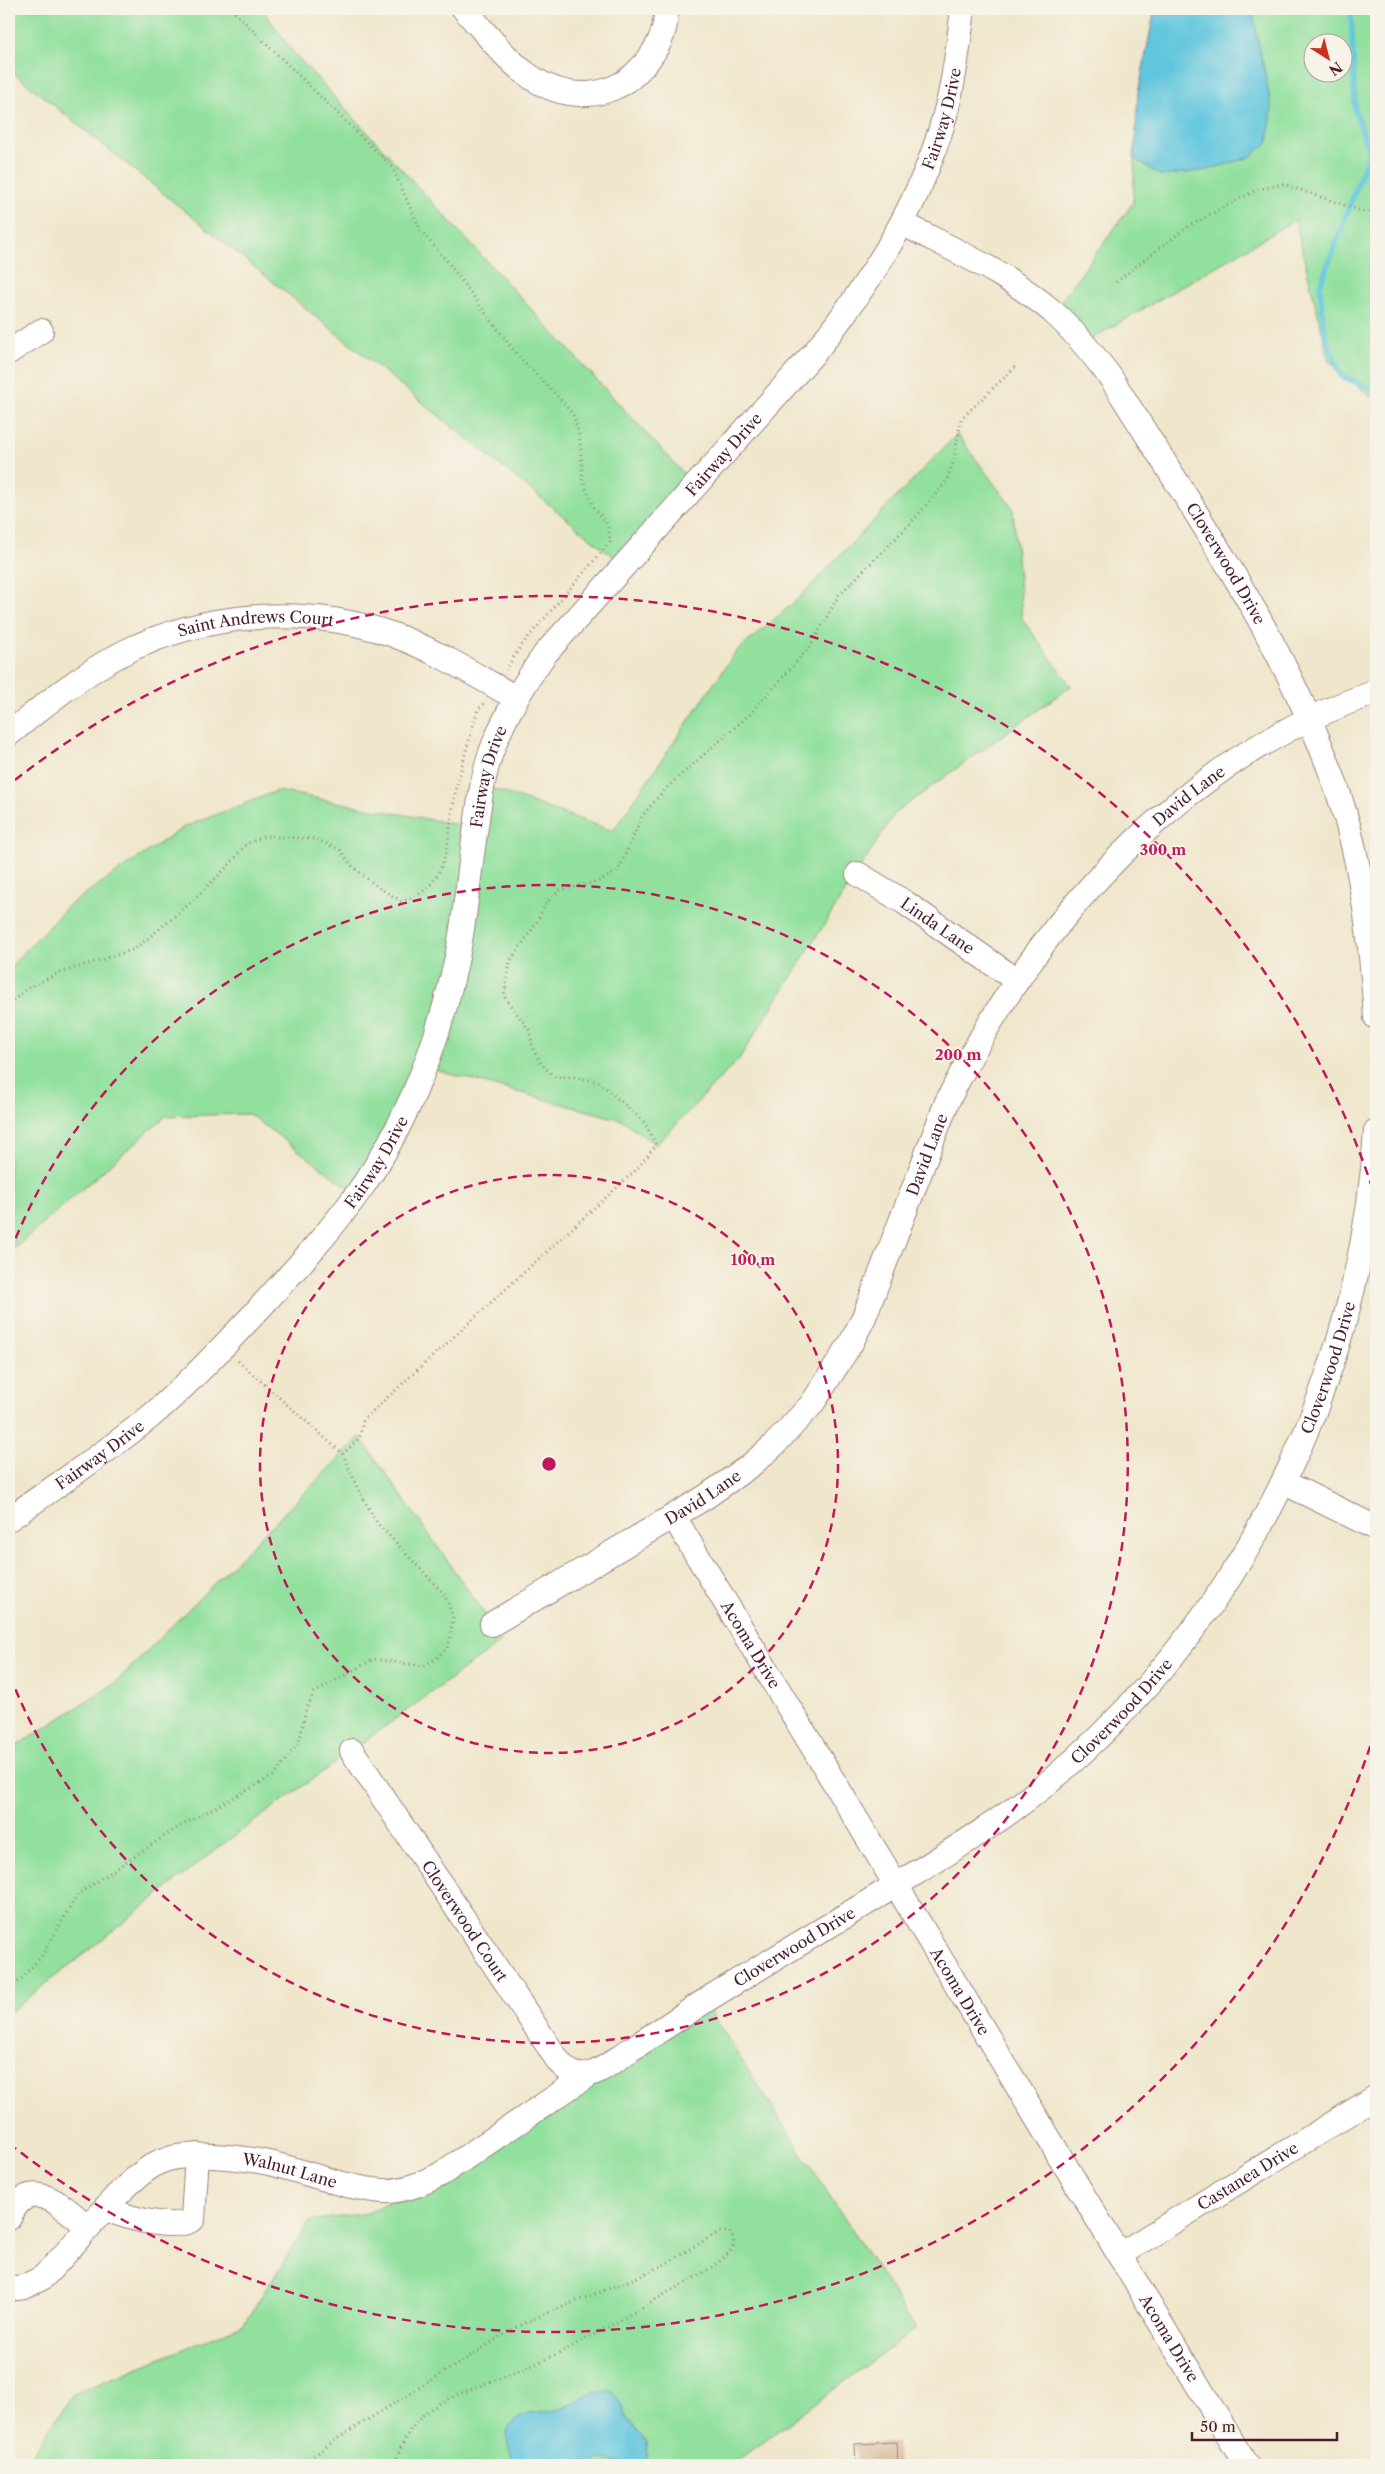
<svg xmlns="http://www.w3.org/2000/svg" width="1385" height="2474" viewBox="0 0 1385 2474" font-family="'Libre Caslon Text',serif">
<rect width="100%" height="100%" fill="#f7f3e8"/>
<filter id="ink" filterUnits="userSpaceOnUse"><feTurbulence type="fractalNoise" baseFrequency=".02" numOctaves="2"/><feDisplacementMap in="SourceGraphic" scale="10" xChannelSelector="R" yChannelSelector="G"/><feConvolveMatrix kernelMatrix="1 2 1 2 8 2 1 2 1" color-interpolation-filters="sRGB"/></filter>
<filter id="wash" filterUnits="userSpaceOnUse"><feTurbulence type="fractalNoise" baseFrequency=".0096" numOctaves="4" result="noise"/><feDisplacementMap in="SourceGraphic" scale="20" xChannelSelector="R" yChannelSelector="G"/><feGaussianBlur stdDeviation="1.12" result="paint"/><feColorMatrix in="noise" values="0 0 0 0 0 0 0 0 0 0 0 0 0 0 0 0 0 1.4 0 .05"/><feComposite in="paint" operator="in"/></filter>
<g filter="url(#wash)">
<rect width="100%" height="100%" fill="#efe6cb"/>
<!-- green -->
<g fill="#91e09e" stroke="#6e8064" fill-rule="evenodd">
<path d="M9 9H262L293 52 695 486 625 566 9 69Z"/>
<path d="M1155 9H1376V401L1329 361 1295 220 1085 343 1053 312 1133 203 1138 94ZM1312 42H1342V72H1312Z"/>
<path d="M957 434 1013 509 1022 619 1071 686 895 813 739 1059 656 1145 622 1120 424 1067 357 1194 249 1114 166 1116 9 1253V968L69 905 184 827 277 791 475 828 482 785 613 831 735 653 797 600Z"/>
<path d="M360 1437 492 1624 501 1642 219 1847 9 2013V1751L115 1683Z"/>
<path d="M704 2002 916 2329 731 2465H25L73 2394 243 2325 310 2221 368 2213 441 2174Z"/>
</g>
<!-- water -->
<g fill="#61c6de" stroke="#567284">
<path d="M1155 9H1252L1272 110 1268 142 1250 157 1207 170 1161 176 1134 158 1138 94Z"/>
<path d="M594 2391H611L622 2404 626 2417 646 2442 648 2455 644 2463 636 2465 598 2460 586 2465H514L506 2432C520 2405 543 2417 567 2406 577 2402 585 2395 594 2391Z"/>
</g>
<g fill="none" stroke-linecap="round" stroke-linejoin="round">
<!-- stream -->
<path stroke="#61c6de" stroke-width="5.5" d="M1351 9 1355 108 1369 153 1320 286 1324 332 1341 376 1376 391"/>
</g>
<g id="blocks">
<!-- building -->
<path fill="#d0b08c" d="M897 2442 898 2465H856L855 2444Z"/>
</g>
</g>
<g filter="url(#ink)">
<use href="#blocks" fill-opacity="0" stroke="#9c827b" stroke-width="1"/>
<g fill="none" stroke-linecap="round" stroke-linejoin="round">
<!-- minor casing -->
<g stroke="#9c827b" stroke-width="26">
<g id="minor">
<path d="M464 9C499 47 531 97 588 94 605 93 624 85 636 73 654 56 667 34 666 9"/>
<path id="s1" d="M902 223C953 250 1009 274 1053 312 1075 332 1093 354 1111 378 1195 513 1289 646 1340 798 1363 869 1371 943 1376 1017"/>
<path d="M9 352 41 331"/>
<path id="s2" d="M9 734C44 705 82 674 123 653 204 612 305 605 391 634 435 650 475 675 516 698"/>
<path id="s3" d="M858 874 904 902 1016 980"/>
<path d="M1283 1482 1376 1528"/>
<path id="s4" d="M674 1517 1246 2465"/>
<path id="s5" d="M9 1519C57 1485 106 1453 151 1416 187 1385 220 1350 253 1315 289 1276 326 1237 357 1194 401 1134 432 1059 450 987 463 939 467 889 474 840 479 807 482 773 495 742 508 710 525 682 545 654L815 352C875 277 927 194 949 99 956 69 959 39 963 9"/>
<path id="s6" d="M492 1624 704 1498 751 1465 773 1446 812 1404 851 1343 864 1317 947 1102C1035 922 1182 757 1376 692"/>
<path id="s7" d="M352 1751 559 2062C569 2073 578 2079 593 2073 607 2068 620 2056 633 2048 659 2031 685 2014 711 1997 770 1961 829 1926 888 1890 943 1856 999 1823 1049 1782 1118 1724 1181 1652 1230 1577 1315 1443 1367 1290 1376 1131"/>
<path d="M107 2209C125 2217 175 2232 193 2219L197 2155"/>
<path d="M9 2218C29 2172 64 2207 89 2228"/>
<path id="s8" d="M1119 2255 1376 2097"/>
<path id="s9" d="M9 2289 24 2287 42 2278C77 2245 117 2185 157 2163 173 2155 195 2155 213 2156 232 2157 250 2159 269 2163 307 2172 344 2188 383 2191 403 2192 424 2183 441 2174L588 2075"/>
</g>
</g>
<!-- path -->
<g stroke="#9c827b" stroke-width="3" stroke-dasharray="1 4" stroke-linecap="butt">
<path d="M231 9 392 167 421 231 447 261 517 355 562 401 574 416 580 440 583 481 594 507 606 522 609 531 610 542 520 647 506 670"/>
<path d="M1116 282 1187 227 1256 190 1283 184 1376 216"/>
<path d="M9 1004 28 988 57 974 135 949 186 907 231 863 246 844 265 836 316 839 340 850 353 867 379 888 401 901C454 889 446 832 456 790 462 762 471 735 478 709L484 704"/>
<path d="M238 1361 343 1454"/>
<path d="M9 1987 19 1981 41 1957 78 1894 175 1829 273 1776 299 1743 306 1709 314 1693 373 1659 423 1666 436 1659 449 1646 453 1617 445 1595 377 1523 358 1489 343 1454 360 1437 363 1420 638 1168 656 1145 645 1123 599 1082 574 1077H555L541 1064 533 1049 529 1030 504 996 510 961 534 927 546 903 560 890 597 882 618 871 642 816 665 789 750 714 810 647 839 595 909 525 946 482 954 460 961 419 1017 365"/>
<path d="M302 2465 335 2440 482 2349C533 2312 592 2298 649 2272 673 2261 695 2245 719 2232H729L734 2240 733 2248C715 2269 688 2281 665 2294 619 2321 573 2348 524 2369 496 2381 442 2396 422 2416 408 2430 400 2447 395 2465"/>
</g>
<!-- minor -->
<use href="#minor" stroke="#fff" stroke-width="24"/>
</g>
</g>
<!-- distance rings -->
<g fill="none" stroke="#c2185b" stroke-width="2.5" stroke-dasharray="9 6">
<circle cx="549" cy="1464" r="289"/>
<path d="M10 1252A579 579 0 1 1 10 1676"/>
<path d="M1375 1732A868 868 0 0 1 15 2148M15 780A868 868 0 0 1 1375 1196"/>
</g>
<g text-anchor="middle" stroke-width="4" stroke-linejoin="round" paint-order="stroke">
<!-- street labels -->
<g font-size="16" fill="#4a1f2b" stroke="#f7f3e8">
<text dy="6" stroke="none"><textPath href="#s5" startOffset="1731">Fairway Drive</textPath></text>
<text dy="6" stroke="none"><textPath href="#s5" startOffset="1326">Fairway Drive</textPath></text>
<text dy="6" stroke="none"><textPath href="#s1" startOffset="482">Cloverwood Drive</textPath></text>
<text dy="6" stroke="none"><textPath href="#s2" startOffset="278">Saint Andrews Court</textPath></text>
<text dy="6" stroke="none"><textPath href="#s5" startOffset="921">Fairway Drive</textPath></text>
<text dy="6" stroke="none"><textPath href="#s6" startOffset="1116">David Lane</textPath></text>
<text dy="6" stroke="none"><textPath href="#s3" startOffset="95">Linda Lane</textPath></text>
<text dy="6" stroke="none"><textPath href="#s6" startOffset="666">David Lane</textPath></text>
<text dy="6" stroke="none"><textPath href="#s5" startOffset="516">Fairway Drive</textPath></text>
<text dy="6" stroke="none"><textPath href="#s7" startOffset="1460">Cloverwood Drive</textPath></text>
<text dy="6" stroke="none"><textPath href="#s5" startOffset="111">Fairway Drive</textPath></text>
<text dy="6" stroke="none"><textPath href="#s6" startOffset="246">David Lane</textPath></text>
<text dy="6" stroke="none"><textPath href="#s4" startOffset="149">Acoma Drive</textPath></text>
<text dy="6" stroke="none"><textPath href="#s7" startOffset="1055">Cloverwood Drive</textPath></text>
<text dy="6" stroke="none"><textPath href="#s7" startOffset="204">Cloverwood Court</textPath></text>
<text dy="6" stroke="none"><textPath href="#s7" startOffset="650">Cloverwood Drive</textPath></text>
<text dy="6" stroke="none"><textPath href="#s4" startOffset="554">Acoma Drive</textPath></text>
<text dy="6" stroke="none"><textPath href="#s9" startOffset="334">Walnut Lane</textPath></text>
<text dy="6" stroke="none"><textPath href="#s8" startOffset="151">Castanea Drive</textPath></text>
<text dy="6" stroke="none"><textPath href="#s4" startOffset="959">Acoma Drive</textPath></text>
</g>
</g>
<circle cx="549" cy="1464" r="8" fill="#c2185b" stroke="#f7f3e8" stroke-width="2.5"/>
<g font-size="15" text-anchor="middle" font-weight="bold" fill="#c2185b" stroke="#f7f3e8" stroke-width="4" stroke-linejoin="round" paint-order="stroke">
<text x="1163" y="855">300 m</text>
<text x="958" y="1060">200 m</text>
<text x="753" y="1265">100 m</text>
</g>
<!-- margin -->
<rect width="1385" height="2474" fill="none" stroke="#f7f3e8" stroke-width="30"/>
<!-- north arrow -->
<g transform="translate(1328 58) rotate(144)"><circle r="24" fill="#f7f3e8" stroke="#b29e9c"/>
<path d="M0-4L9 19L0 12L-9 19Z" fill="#c8321e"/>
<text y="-8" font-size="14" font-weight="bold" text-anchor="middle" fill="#4a1f2b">N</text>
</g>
<!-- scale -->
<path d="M1192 2432v8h145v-8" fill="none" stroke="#4a1f2b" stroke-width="2.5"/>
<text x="1200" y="2432" font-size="15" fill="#4a1f2b" stroke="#f7f3e8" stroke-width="4" paint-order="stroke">50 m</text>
</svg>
